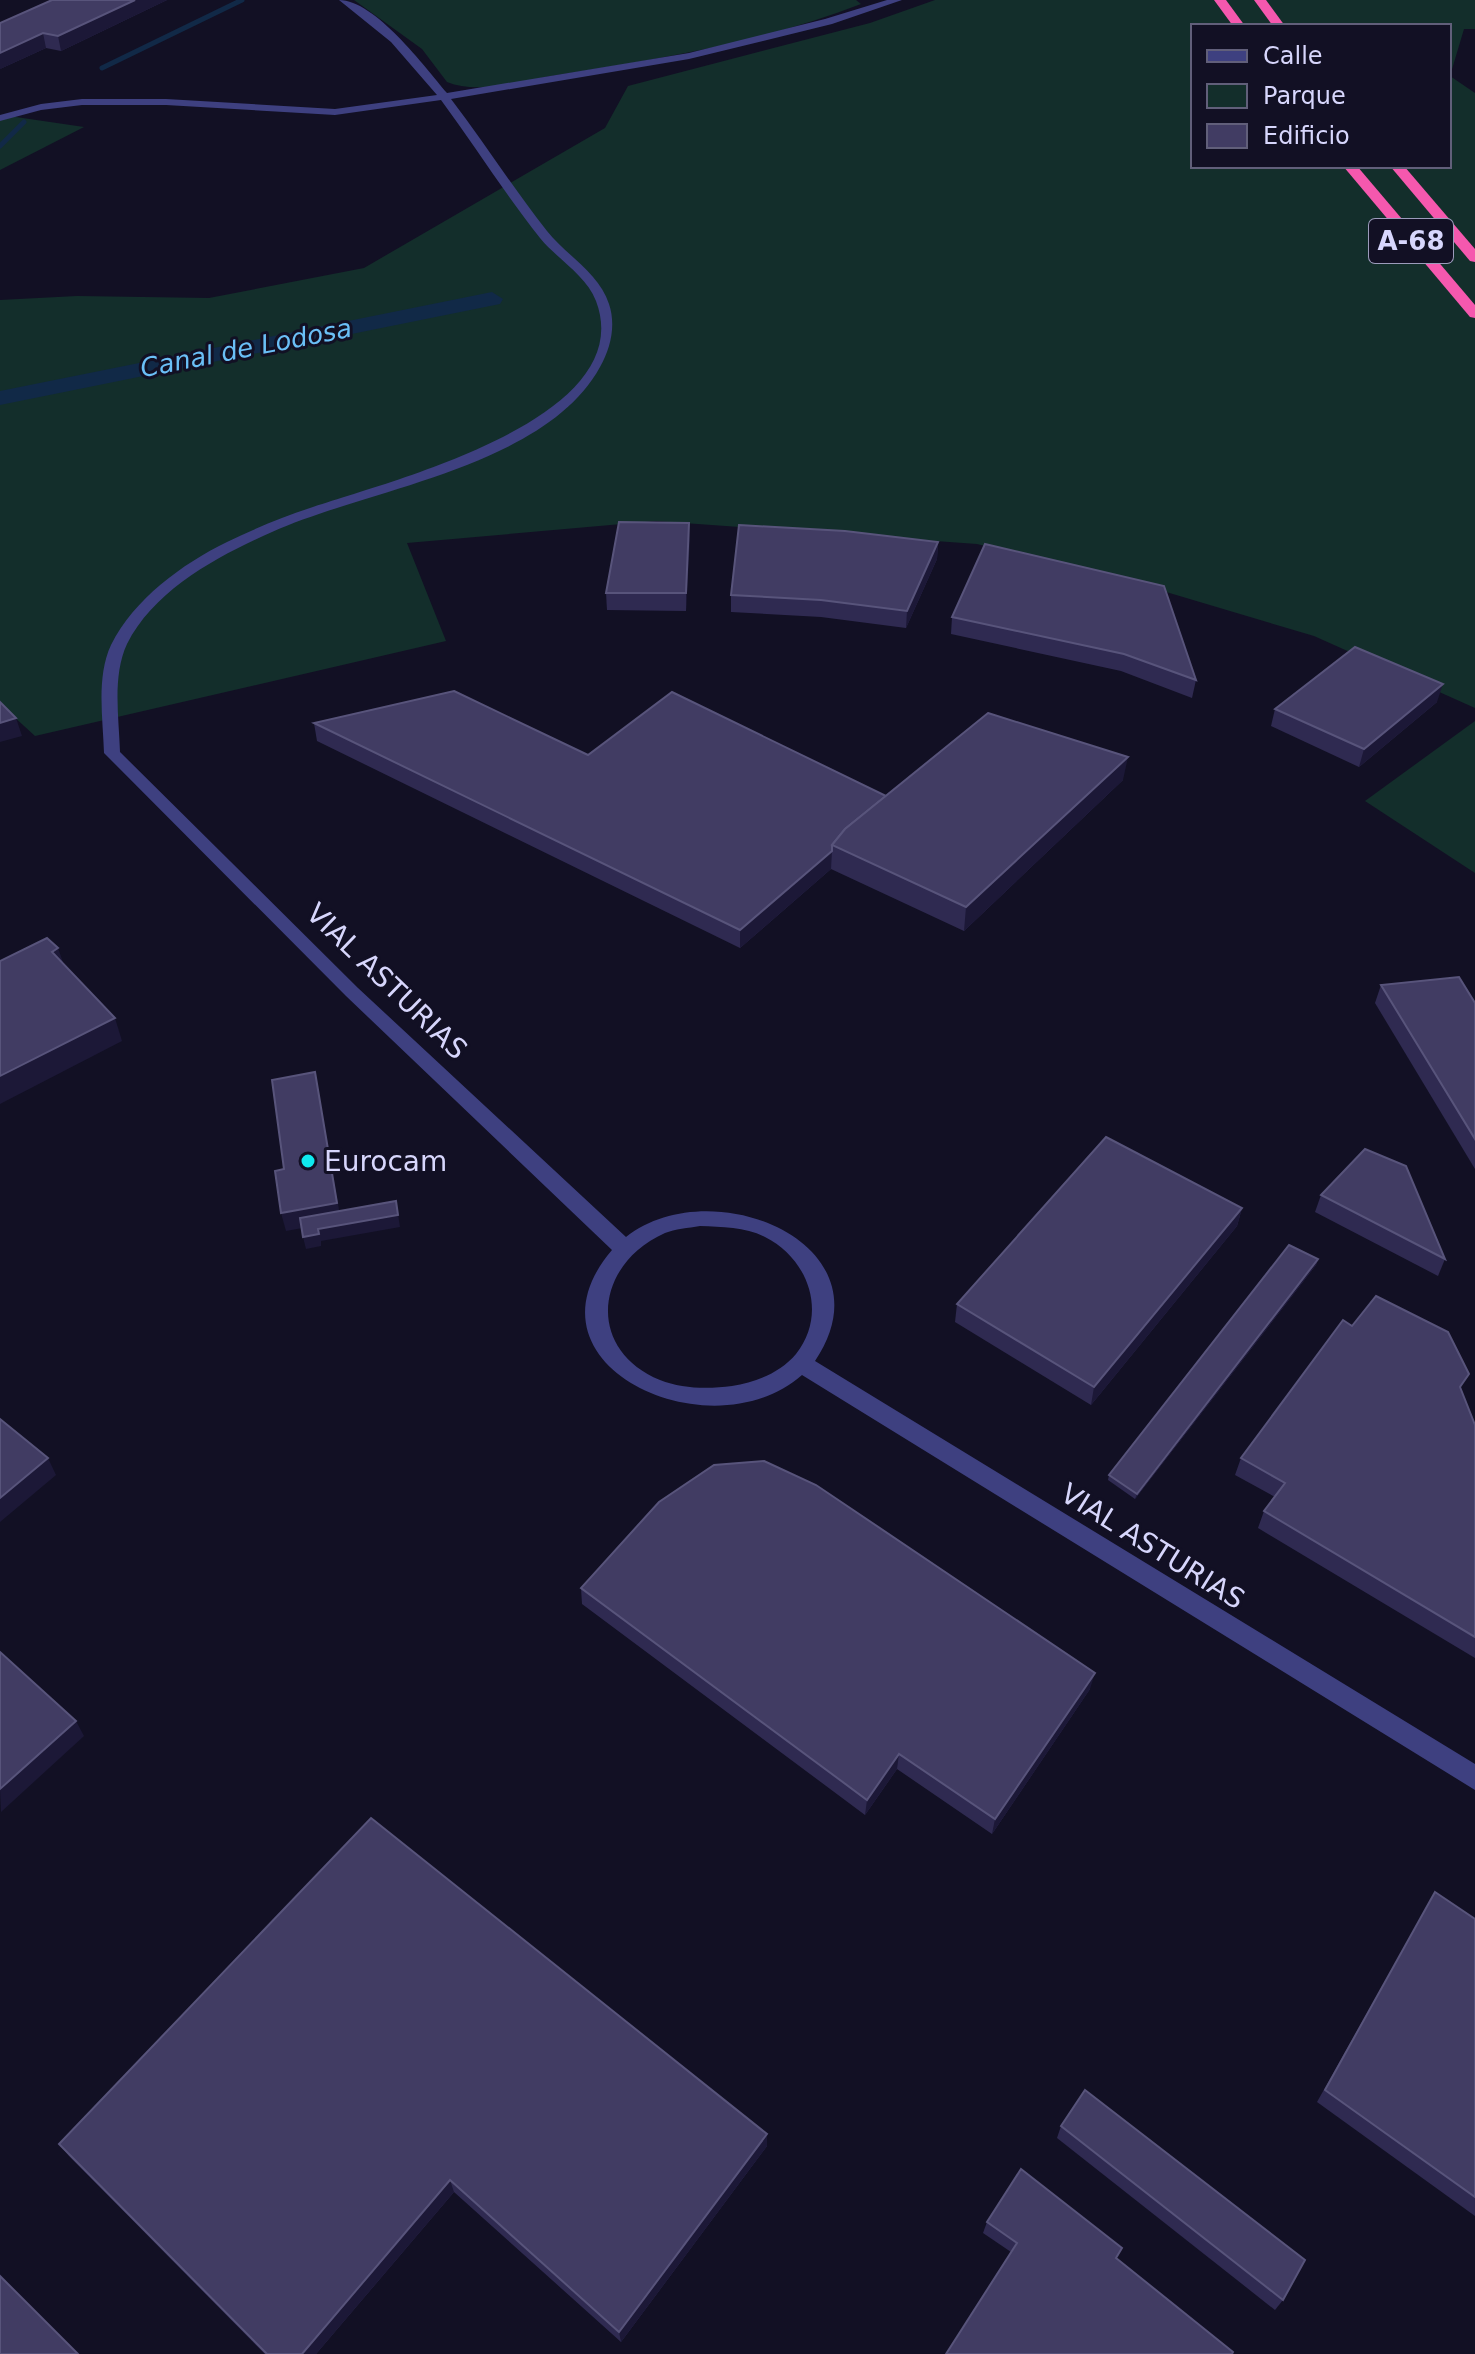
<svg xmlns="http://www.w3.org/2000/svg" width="1475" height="2354" viewBox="0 0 1475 2354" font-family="'DejaVu Sans',sans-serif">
<rect width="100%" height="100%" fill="#121024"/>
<!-- green -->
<g fill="#132e2b" fill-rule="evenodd">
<path d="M354 0H856L861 4C764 42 659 59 557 75 524 80 479 95 447 82L422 49Z"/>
<path d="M935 0H1475V29H1464L1450 76 1475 93V708L1314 636 1136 583 977 544 656 521 407 543 446 641 35 736 0 704V300L77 296 209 298 364 268 605 128 628 86 870 23ZM1193 26H1449V166H1193Z"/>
<path d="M9 116 84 127 0 170V120Z"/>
<path d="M1475 721V873L1365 801Z"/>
</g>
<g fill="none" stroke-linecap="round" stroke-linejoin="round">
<!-- stream -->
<g stroke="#112947" stroke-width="5">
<path d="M102 68 242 0"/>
<path d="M0 146 24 122"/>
</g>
<!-- canal -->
<path fill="#112947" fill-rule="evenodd" d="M492 292 503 299 500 304 0 405V391Z"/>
<!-- minor -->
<path fill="#3e4080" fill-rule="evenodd" d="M339 0C375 0 425 67 447 93L689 53 825 19 887 0H902L832 24 689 59 451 99C484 142 513 188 547 231 566 255 599 273 609 304 616 325 611 348 600 367 545 467 370 488 272 532 218 556 155 589 127 644 112 676 119 718 120 752L358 988 626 1237C711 1169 894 1244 815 1361L1475 1764V1790L802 1375C712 1455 513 1366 612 1250L346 996 104 753C103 719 96 677 111 645 134 599 182 564 227 542 254 529 282 517 310 508 385 482 641 420 596 301 586 275 557 259 540 238 505 194 475 146 441 100L335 115 166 105H82L41 110 0 121V115L41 104 82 99H166L335 109 437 95 391 42ZM700 1226C722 1227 746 1227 765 1237 809 1259 828 1314 796 1354 780 1373 756 1382 732 1386 709 1389 682 1389 660 1380 585 1349 595 1264 665 1233 675 1229 688 1228 700 1226Z"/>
<!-- highway -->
<g fill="#f558ae" fill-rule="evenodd">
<path d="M1214 0H1226L1245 26H1233Z"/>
<path d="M1254 0H1266L1285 26H1273Z"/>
<path d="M1343 166H1357L1475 305V318L1470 317Z"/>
<path d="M1390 166H1404L1475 249V262L1470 261Z"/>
</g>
</g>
<!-- wall -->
<g fill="#2f2a51">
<path d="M52 0H167L61 51 46 48 0 69Z"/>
<path d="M689 523 686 611 607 610 606 593Z"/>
<path d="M938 542 937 559 906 628 821 617 731 612V595Z"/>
<path d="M985 544 1196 680 1192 698 1121 671 951 634 952 617Z"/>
<path d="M1437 702 1359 767 1271 726 1275 709Z"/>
<path d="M314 723 588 755 886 796 1123 780 964 931 831 869 740 948 317 741Z"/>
<path d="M1381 985 1475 1003V1169L1375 1003Z"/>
<path d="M1321 1195 1445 1259 1438 1276 1315 1212Z"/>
<path d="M1242 1208 1237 1226 1091 1405 955 1322 957 1304Z"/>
<path d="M1318 1259 1316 1265 1135 1499 1108 1480 1109 1475Z"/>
<path d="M1461 1391 1475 1425V1658L1258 1528 1264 1511 1275 1497 1235 1475 1241 1458Z"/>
<path d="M581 1588 1090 1689 992 1834 897 1769 865 1815 582 1604Z"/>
<path d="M1435 1892 1475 1919V2216L1317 2102Z"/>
<path d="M1061 2126 1283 2300 1275 2310 1057 2138Z"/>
<path d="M767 2134V2146L621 2342 454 2192 316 2354H265L69 2156 59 2144Z"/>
<path d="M987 2222 1116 2259 1011 2252 983 2233Z"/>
</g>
<!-- shaded-wall -->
<g fill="#1c1837">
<path d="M135 0H167L61 51 58 36Z"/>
<path d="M43 33 46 48 0 69V53Z"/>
<path d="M689 523 690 541 686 611V593Z"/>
<path d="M938 542 937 559 906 628 907 611Z"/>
<path d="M1443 684 1437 702 1359 767 1364 749Z"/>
<path d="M16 718 22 736 0 742V723Z"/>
<path d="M1128 757 1123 780 964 931 966 907Z"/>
<path d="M832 851 831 869 740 948V930Z"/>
<path d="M58 948 66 971 52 952Z"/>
<path d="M115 1018 122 1041 0 1104V1076Z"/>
<path d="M315 1072 341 1221 286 1231 281 1213Z"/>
<path d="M396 1201 400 1227 321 1241V1246L306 1249 303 1237 318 1229Z"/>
<path d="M1242 1208 1237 1226 1091 1405 1094 1387Z"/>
<path d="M1318 1259 1316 1265 1135 1499 1137 1494Z"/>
<path d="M48 1458 56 1475 0 1522V1498Z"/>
<path d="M1095 1673 1090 1689 992 1834 995 1819Z"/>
<path d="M76 1721 84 1736 1 1812 0 1789Z"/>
<path d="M899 1754 897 1769 865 1815 867 1800Z"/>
<path d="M767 2134V2146L621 2342 619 2332Z"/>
<path d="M450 2180 454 2192 316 2354H302Z"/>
</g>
<!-- building -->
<g fill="#413c63" stroke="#58547b" stroke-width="2">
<path d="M52 0H135L58 36 43 33 0 53V23Z"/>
<path d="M619 522 689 523 686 593H606Z"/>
<path d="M739 525 845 531 938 542 907 611 821 600 731 595Z"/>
<path d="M985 544 1164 586 1196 680 1124 654 952 617Z"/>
<path d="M1355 647 1443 684 1364 749 1275 709Z"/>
<path d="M454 691 588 755 672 692 886 796 845 829 832 845V851L740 930 314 723Z"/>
<path d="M0 702 16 718 0 723Z"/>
<path d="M988 713 1128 757 966 907 832 845 845 829Z"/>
<path d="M47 938 58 948 52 952 115 1018 0 1076V961Z"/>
<path d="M1459 977 1475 1003V1139L1381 985Z"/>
<path d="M315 1072 337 1203 281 1213 275 1171 284 1169 272 1080Z"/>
<path d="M1106 1137 1242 1208 1094 1387 957 1304Z"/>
<path d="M1365 1149 1406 1166 1445 1259 1321 1195Z"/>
<path d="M396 1201 398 1215 318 1229 319 1234 303 1237 300 1218Z"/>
<path d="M1289 1245 1318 1259 1137 1494 1109 1475Z"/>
<path d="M1376 1296 1448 1332 1469 1374 1460 1387 1475 1425V1637L1264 1511 1285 1483 1241 1458 1343 1320 1352 1326Z"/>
<path d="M0 1419 48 1458 0 1498Z"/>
<path d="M764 1461 816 1485 1095 1673 995 1819 899 1754 867 1800 581 1588 659 1502 714 1465Z"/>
<path d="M0 1652 76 1721 0 1789Z"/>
<path d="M371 1818 767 2134 619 2332 450 2180 302 2354H267L59 2144Z"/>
<path d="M1435 1892 1475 1919V2197L1325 2090Z"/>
<path d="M1085 2090 1305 2260 1283 2300 1061 2126Z"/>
<path d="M1021 2169 1122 2248 1116 2258 1233 2352 1232 2354H946L1017 2243 987 2222Z"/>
<path d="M0 2276 78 2354H0Z"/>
</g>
<!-- markers -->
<circle fill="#0fe9ef" stroke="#121024" stroke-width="3" cx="308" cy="1161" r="8"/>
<g text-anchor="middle" stroke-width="6" stroke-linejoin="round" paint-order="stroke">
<!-- shield labels -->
<rect fill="#121024" stroke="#9c9bbb" stroke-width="2" x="1369" y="219" width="84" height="44" rx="6"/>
<g font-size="26" font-weight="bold" fill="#d7d6fc">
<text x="1411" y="250">A-68</text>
</g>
<!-- far-water labels -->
<g font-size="26" font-style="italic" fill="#6abff6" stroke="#121024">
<text transform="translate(246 348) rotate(-11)" y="9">Canal de Lodosa</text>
</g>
<!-- street labels -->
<g font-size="28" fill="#d7d6fc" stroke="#121024">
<text transform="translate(387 981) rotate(44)" y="10">VIAL ASTURIAS</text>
<text transform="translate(1153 1546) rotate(32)" y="10">VIAL ASTURIAS</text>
</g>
<!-- poi labels -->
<g font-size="28" fill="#d7d6fc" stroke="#121024" text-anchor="start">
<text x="324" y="1171">Eurocam</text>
</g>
</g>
<!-- legend -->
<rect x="1191" y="24" width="260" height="144" fill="#121024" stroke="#615f7a" stroke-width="2"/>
<rect x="1207" y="50" width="40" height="12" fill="#3e4080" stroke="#615f7a" stroke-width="2"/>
<text x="1263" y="64" font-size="24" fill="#d7d6fc">Calle</text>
<rect x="1207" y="84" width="40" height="24" fill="#132e2b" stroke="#615f7a" stroke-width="2"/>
<text x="1263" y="104" font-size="24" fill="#d7d6fc">Parque</text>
<rect x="1207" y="124" width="40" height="24" fill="#413c63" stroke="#615f7a" stroke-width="2"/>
<text x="1263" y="144" font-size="24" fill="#d7d6fc">Edificio</text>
</svg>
